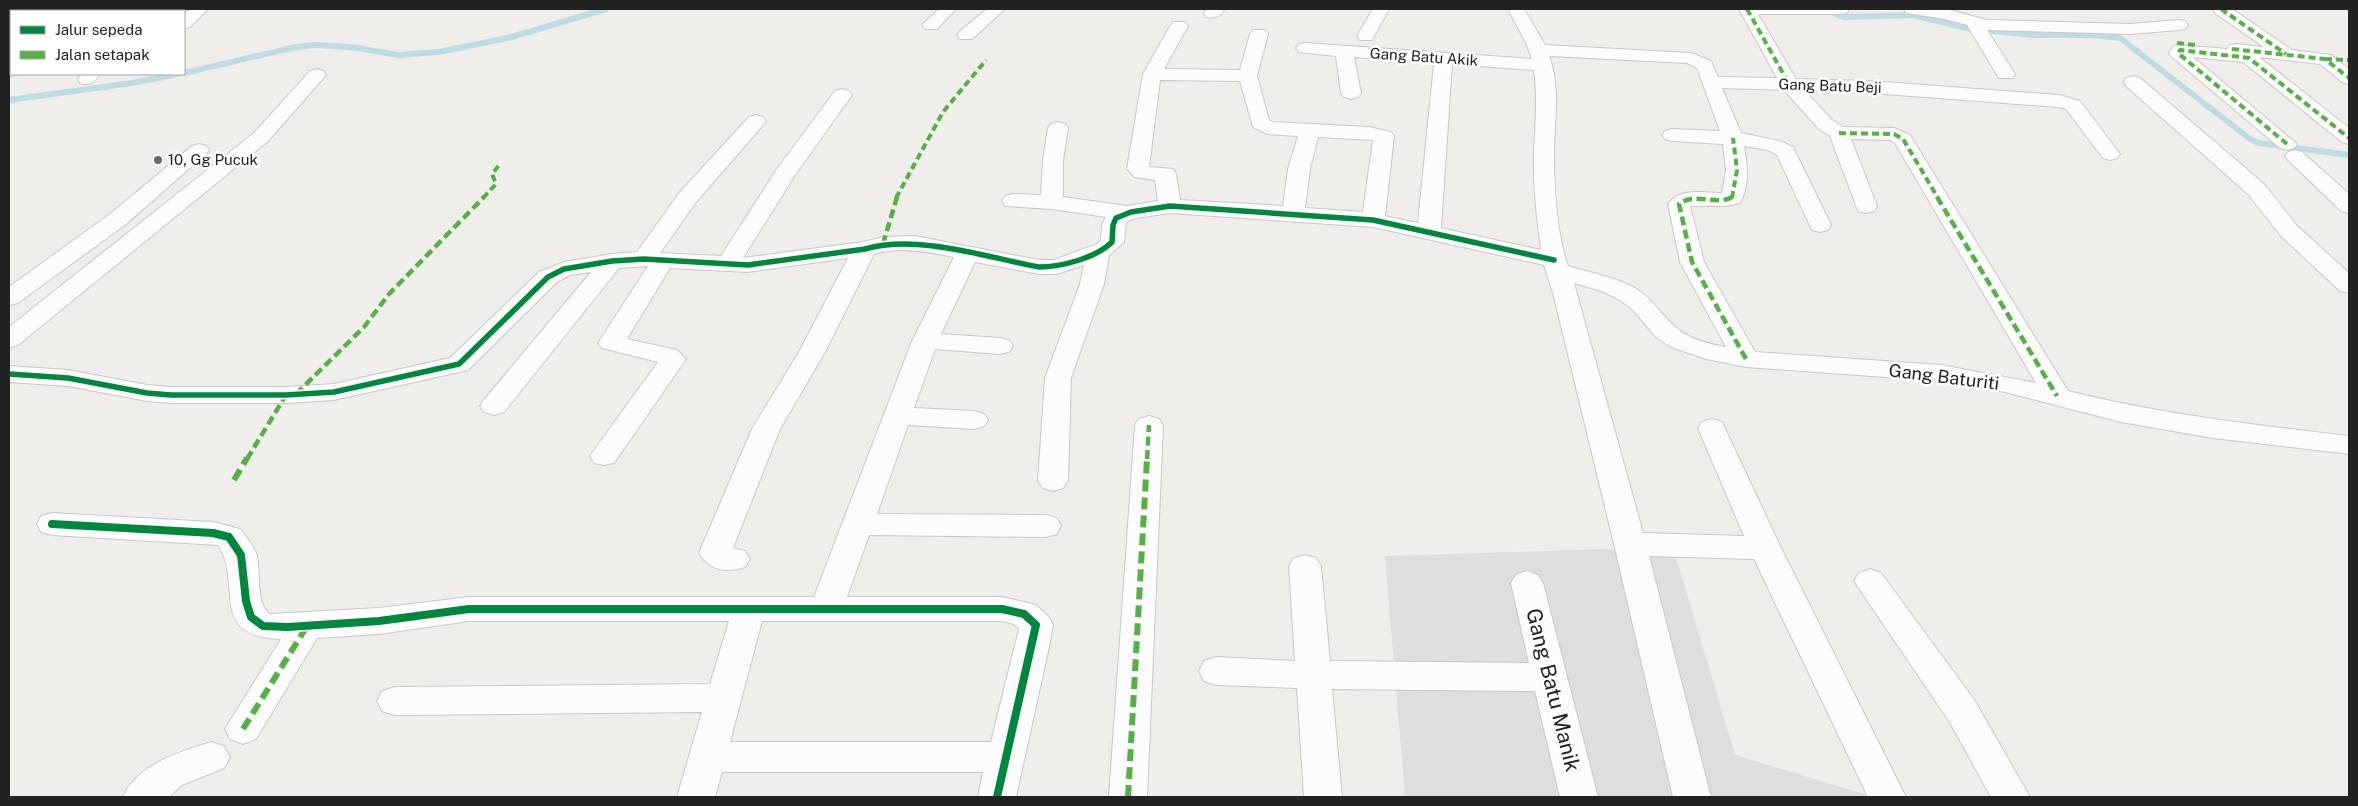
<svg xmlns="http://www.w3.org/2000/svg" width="2358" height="806" viewBox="0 0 2358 806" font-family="'Public Sans',sans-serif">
<rect width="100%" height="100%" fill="#f0eeeb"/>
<!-- residential -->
<path fill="#dfdedc" d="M1673 547 1735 755 1874 797H1405L1385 556Z"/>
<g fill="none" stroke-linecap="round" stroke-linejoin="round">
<!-- stream -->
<g stroke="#bfdbe3" stroke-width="6">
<path d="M1825 9 1844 17 1913 15 1966 28 2032 35H2095L2120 38 2250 139 2259 143 2349 155"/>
<path d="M184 73 296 47 316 45 351 47 398 55 439 52 508 38 606 9"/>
<path d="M9 100 132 83 178 74"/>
</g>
<!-- minor casing -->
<g stroke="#c9c8c7" stroke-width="2">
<g id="minor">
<path d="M30 9H49L48 11H29Z"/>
<path d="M77 9H95L94 11H76Z"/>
<path d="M143 9H161L160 11H142Z"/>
<path d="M190 9H208L190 27 184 28V14Z"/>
<path d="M939 9H956L937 29H925L922 25Z"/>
<path d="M987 9H1005L972 39H960L957 35 960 31Z"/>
<path d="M1207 9H1225C1220 16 1215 19 1206 17L1204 13Z"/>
<path d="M1373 9H1389L1372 40H1360L1357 36Z"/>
<path d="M1508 9H1524L1545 45 1691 53 1711 61 1718 77 1777 78 1739 9H1849L1847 13 1841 14H1758L1796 79 1871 81 2059 95 2080 101 2120 154 2117 158 2110 160 2103 158 2066 109 2058 107 1871 93 1805 91 1832 120 1843 127 1894 128 1910 135 2068 391C2160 414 2254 425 2349 436V454L2213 438 2121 422 2005 392 1941 381 1746 367 1706 359 1671 347 1656 337 1633 310 1620 300 1604 292 1574 283 1643 533 1744 536 1698 428 1702 422 1712 419 1722 422 1781 548 1906 797H1868L1754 559 1649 556 1711 797H1673L1614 544 1553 293 1544 265 1373 227 1170 213 1136 218 1126 222 1124 242 1109 255 1104 284 1071 378 1068 481 1063 488 1053 491 1043 488 1038 481 1045 378 1080 284 1084 265 1057 274H1039L975 262 941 334 1000 338 1009 340 1013 346 1009 352 1000 354 935 349 914 408 974 411 984 414 988 420 984 426 974 429 908 425 877 514 1046 515 1057 518 1061 526 1057 534 1046 537 869 535 847 597H1002L1024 602 1036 605 1048 616 1053 625 1049 647 1016 797H978L983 772H722L715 797H677L702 712 395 715 382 711 377 701 382 691 395 687 710 684 729 621H469L379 634 317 638 256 739 243 744 230 739 225 729 281 639C206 636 244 585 218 545L52 535 41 532 37 524 41 516 52 513 213 522 240 529C246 537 255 547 257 556 261 573 255 603 270 614L379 608 469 597H814L912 341 954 257C927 252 901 246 874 254L825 352 780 429 733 548 745 551 750 559 745 567C726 573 710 571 699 553L752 429 799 352 848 258 748 272 670 268 627 339 677 350 686 359 614 463 604 465 594 463 590 456 658 362 602 348 598 343 648 266 619 268 504 412 494 415 484 412 480 406 484 400 591 272 570 275 557 282 468 370 334 400 286 403H171L147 401 68 386 9 382V366L68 370 147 385 171 387H286L334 384 450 358 539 272 564 262 612 254 637 252 680 192 749 117 756 115 763 117 766 121 763 125 696 202 660 253 721 256 777 169 835 91 842 89 849 91 852 95 795 175 743 258 863 242 883 237 915 236 1039 260H1054L1097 244 1101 240 1102 225 1106 217 1052 209 1005 206 1002 201 1005 196 1013 194 1041 195 1043 160 1048 128 1051 124 1058 122 1065 124 1068 128 1063 160V197L1127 206 1158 201 1155 180 1135 177 1127 169 1143 74 1170 26 1173 22H1185L1188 26 1164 69 1240 70 1250 34 1253 30H1265L1268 34 1257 76 1269 120 1272 122 1369 127 1391 132 1394 136 1385 216 1418 223 1434 63 1354 57 1361 93 1358 97 1351 99 1344 97 1341 93 1336 56 1299 52 1296 48 1299 44 1305 43 1532 59 1526 43ZM1549 56 1687 63 1697 68 1720 131 1672 129 1665 131 1662 135 1665 139 1672 141 1723 144 1726 170 1722 193C1704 193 1680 187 1668 204L1680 262 1726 347C1708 344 1687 339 1673 325 1661 314 1652 299 1638 290 1617 277 1591 273 1568 266 1557 235 1554 188 1554 155 1554 122 1561 88 1549 56ZM1452 64 1534 70C1538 98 1535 126 1534 154 1533 187 1537 218 1541 250L1441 228ZM1160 80 1240 81 1253 127 1267 134 1298 136 1288 169 1283 206 1180 200 1176 174 1173 169 1149 167ZM1722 88 1784 90 1818 128 1830 136 1858 211 1866 213 1874 211 1877 206 1851 139 1890 140 1895 143 2036 383 1941 365 1755 352 1704 262 1690 206H1726L1740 203C1750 187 1747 164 1744 146L1768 150 1777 155 1812 230 1820 232 1828 230 1831 225 1793 147 1780 141 1741 133ZM1318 137 1373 140 1363 212 1305 208 1310 169ZM762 621H1002L1014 624 1019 629 991 742H730Z"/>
<path d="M1904 9H1946L1987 20 2130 24 2179 20 2185 21 2188 25 2185 29 2179 30 2130 34 1987 30 2015 74 2013 78H1999L1967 25 1945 19 1906 13Z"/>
<path d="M2213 9H2232L2292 50 2331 55 2349 69V84L2342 82 2320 64 2259 57 2349 128V144L2342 142 2243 62 2193 57 2297 144 2294 148 2287 150 2280 148 2172 57 2169 53 2174 46 2180 45 2227 49 2230 45 2236 44 2264 47 2215 13Z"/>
<rect x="9" y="25" width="2" height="12"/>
<path d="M9 64H11V74L16 75 9 76Z"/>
<path d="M317 69 324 71 326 75 268 141 18 345 9 348V327L254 133 310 71Z"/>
<path d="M81 74H100C94 82 91 86 80 83L78 79Z"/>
<path d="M2133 76 2140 78 2264 184 2297 226 2349 273V293L2340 291 2281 236 2248 194 2126 86 2124 82 2126 78Z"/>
<path d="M199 144 206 146 209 150 206 154 126 224 18 303 9 305V287L110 214 192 146Z"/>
<path d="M2295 150 2302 152 2349 194V213L2341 211 2288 160 2285 156 2288 152Z"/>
<path d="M1149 416 1159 419 1163 425 1147 797H1109L1135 425 1139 419Z"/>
<path d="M1305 555 1316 558 1321 566 1330 661 1529 663 1511 583 1516 575 1527 571 1538 575 1543 583 1598 797H1560L1535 691 1332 689 1342 797H1304L1297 688 1216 685 1204 681 1199 671 1204 661 1216 657 1295 661 1289 566 1294 558Z"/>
<path d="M1870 569 1881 573 1975 701 2030 797H1991L1949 721 1854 581 1859 573Z"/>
<path d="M211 742 224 746 230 757 224 768 182 785 169 797H123C137 764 180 752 211 742Z"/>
</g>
</g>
<!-- minor -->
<use href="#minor" fill="#fdfcfc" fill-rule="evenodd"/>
<!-- quiet-far2 -->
<g stroke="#55b145" stroke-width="4" stroke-dasharray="7 4" stroke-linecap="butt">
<path d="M1747 9 1789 84"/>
<path d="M2221 9 2286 54"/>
<path d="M2177 43 2195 45"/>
<path d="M2232 49 2325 59 2349 78"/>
<path d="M2325 59 2349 60"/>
<path d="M1839 133 1894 134 1903 139 1938 198"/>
<path d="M2287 144 2178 53 2180 50 2249 58 2349 138"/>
<path d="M483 198 496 184 492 174 500 164"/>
<path d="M896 198 943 112 986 60"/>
<path d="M1732 198 1737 170 1733 138"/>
</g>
<!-- quiet-far1 -->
<g stroke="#55b145" stroke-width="4.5" stroke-dasharray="9 4.5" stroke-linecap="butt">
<path d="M1732 197C1718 206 1694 192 1679 204L1692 262 1746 359"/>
<path d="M1937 197 2057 396"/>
<path d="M883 244 897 197"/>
<path d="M296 394 364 327 389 294 484 197"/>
<path d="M247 459 286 395"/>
<path d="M1147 459 1149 425"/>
</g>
<!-- quiet -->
<g stroke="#55b145" stroke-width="6" stroke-dasharray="12 6" stroke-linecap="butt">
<path d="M234 480 247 458"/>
<path d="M243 729 307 626"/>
<path d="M1128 797 1147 458"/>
</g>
<!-- cycleway-far1 casing -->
<g stroke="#fff" stroke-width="9">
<path id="cycleway-far1" d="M9 374 68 378 147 393 171 395H286L334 392 459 364 548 277 564 269 612 261 644 259 748 265 865 249C918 234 985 257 1039 267 1061 267 1096 258 1112 242L1113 225 1116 218 1131 212 1170 206 1373 220 1554 260"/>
</g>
<!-- cycleway casing -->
<g stroke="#fff" stroke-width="11">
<path id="cycleway" d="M52 524 213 533 229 537 241 555 246 601 251 617 263 626 288 627 379 621 469 609H1002L1024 614 1036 625 997 797"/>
</g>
<!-- cycleway-far1 -->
<use href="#cycleway-far1" stroke="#00873e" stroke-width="5.5"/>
<!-- cycleway -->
<use href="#cycleway" stroke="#00873e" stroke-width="8"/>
</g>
<!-- markers -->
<circle fill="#6a6968" stroke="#fff" stroke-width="2" cx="158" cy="160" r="5"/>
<g text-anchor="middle" stroke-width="5" stroke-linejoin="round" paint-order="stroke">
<!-- far-street labels -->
<g font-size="15" fill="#222" stroke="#fff">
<text transform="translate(1424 57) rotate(4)" y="5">Gang Batu Akik</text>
<text transform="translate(1830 86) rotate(2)" y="5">Gang Batu Beji</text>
</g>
<!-- far-poi labels -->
<g font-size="15" fill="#222" stroke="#fff" text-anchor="start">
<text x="168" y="165">10, Gg Pucuk</text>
</g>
<!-- street labels -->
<g font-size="18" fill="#222" stroke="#fff">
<text transform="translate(1944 377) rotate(7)" y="6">Gang Baturiti</text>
</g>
<!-- near-street labels -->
<g font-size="21" fill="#222" stroke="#fff">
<text transform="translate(1553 690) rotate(76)" y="7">Gang Batu Manik</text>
</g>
</g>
<!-- border -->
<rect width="2358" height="806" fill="none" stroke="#222222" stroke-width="20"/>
<!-- legend -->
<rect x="10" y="10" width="175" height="65" fill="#ffffff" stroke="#a7a7a7"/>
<rect x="20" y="26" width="25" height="8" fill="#00873e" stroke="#a7a7a7"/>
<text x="55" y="35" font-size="15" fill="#222222">Jalur sepeda</text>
<rect x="20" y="51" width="25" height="8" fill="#55b145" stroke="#a7a7a7"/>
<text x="55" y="60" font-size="15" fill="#222222">Jalan setapak</text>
</svg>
